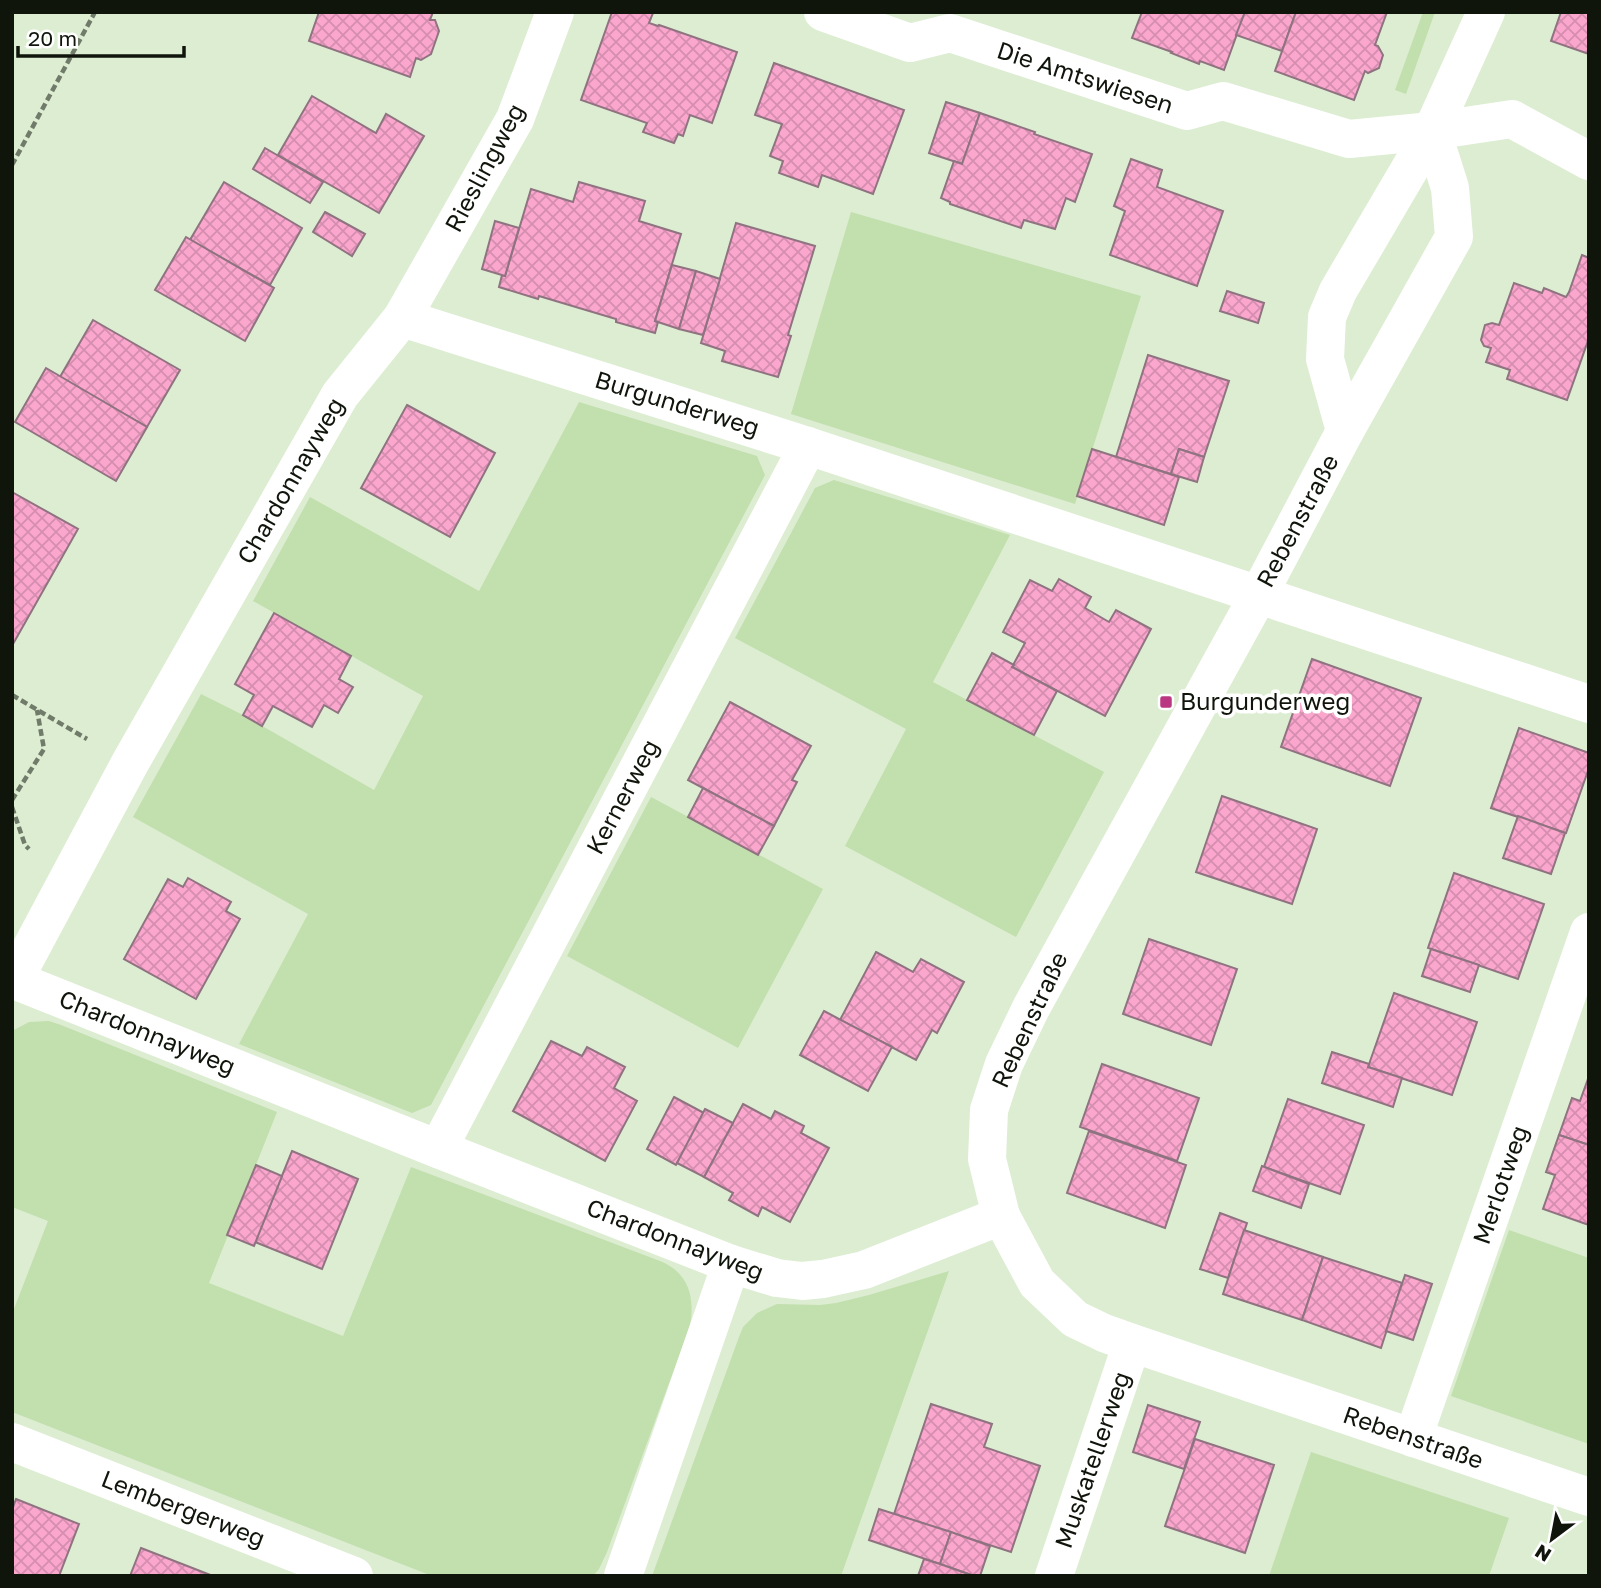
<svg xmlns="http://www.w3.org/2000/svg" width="1601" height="1588" viewBox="0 0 1601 1588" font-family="'Golos Text',sans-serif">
<defs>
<pattern id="building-cross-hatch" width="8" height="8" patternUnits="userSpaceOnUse" patternTransform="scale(1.75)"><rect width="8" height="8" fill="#faa6cd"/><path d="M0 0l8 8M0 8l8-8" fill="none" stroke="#d58eaf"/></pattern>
</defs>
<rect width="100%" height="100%" fill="#ddedd2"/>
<!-- grass -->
<g fill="#c2dfae">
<path d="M1423 12H1435L1406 94 1395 90Z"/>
<path d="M851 212 1141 296 1075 504 791 414Z"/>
<path d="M579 402 757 456 765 475 431 1105 412 1113 239 1044 308 914 133 817 201 694 243 715 374 790 423 696 253 601 310 497 479 591Z"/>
<path d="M834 480 1010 535 933 682 1104 772 1016 937 845 846 906 729 735 638 815 488Z"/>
<path d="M651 797 823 889 738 1048 567 956Z"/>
<path d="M49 1021 61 1025 277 1112 209 1283 343 1336 411 1167 660 1261C689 1273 695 1297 690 1326L607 1552 599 1569 593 1576H432L12 1412V1314L48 1221 12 1207V1031L29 1022Z"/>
<path d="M1509 1230 1589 1258V1444L1451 1396Z"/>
<path d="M949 1271 841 1576H652L739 1337 743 1327 757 1313 777 1304 820 1305 836 1303 869 1295Z"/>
<path d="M1311 1452 1509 1518 1489 1576H1269Z"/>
</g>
<!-- building -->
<g fill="url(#building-cross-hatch)" stroke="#8f7380" stroke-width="2">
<path d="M319 12H433L430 20H435L439 31 431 54 421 60 416 58 410 77 309 41Z"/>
<path d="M612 12H651L653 13 649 23 658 26 659 25 737 52 712 123 690 115 683 136 678 134 674 143 643 132 647 123 581 100Z"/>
<path d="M1142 12H1245L1224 70 1200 61 1199 64 1171 53 1172 52 1132 38Z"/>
<path d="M1245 12H1296L1282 51 1236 35Z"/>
<path d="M1296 12H1387L1375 45 1378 46 1383 55 1379 68 1368 73 1365 71 1354 100 1275 71Z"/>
<path d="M1561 12H1589V54L1551 41Z"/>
<path d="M774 63 904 110 873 194 822 175 818 187 779 173 783 161 770 156 782 124 755 115Z"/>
<path d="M312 96 376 133 386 114 424 136 379 213 278 155Z"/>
<path d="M946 102 980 113 962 164 929 153Z"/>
<path d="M980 113 1035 132 1034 134 1092 154 1075 202 1066 198 1055 229 1024 220 1021 228 950 204V202L941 198 954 161 962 164Z"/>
<path d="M265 148 323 182 310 203 253 169Z"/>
<path d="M1131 159 1162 170 1157 187 1223 211 1197 286 1110 255 1125 211 1114 206Z"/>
<path d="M224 182 302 228 270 285 190 240Z"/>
<path d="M579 182 645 201 639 221 681 234 655 321 658 322 655 333 616 322V319L539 296 538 299 499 287 502 275 505 276 531 189 573 202Z"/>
<path d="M325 212 365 234 352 256 313 232Z"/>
<path d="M495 221 519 228 505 276 482 269Z"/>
<path d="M736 223 815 246 788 335 791 336 778 377 722 361 725 351 701 343Z"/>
<path d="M186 237 274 288 245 341 155 290Z"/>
<path d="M1582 255 1589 258V338L1567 400 1507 379 1510 370 1486 362 1491 348 1484 346 1481 340 1485 325 1492 323 1499 325 1514 283 1542 293 1544 288 1566 297 1569 292Z"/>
<path d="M672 265 696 271 679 329 655 321Z"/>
<path d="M696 271 720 279 703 335 679 329Z"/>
<path d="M1227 291 1264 303 1258 323 1220 311Z"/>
<path d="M93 320 180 370 147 427 60 377Z"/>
<path d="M1148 355 1229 381 1204 457 1179 449 1171 474 1116 457Z"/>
<path d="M46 368 147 427 116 481 15 422Z"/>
<path d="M407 405 495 453 450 537 361 488Z"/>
<path d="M1092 449 1179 477 1164 525 1077 496Z"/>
<path d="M1179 449 1204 457 1197 482 1171 474Z"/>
<path d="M12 492 78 529 13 644H12Z"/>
<path d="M1059 579 1091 597 1085 608 1109 622 1116 610 1151 629 1105 716 1012 667 1025 643 1003 632 1030 580 1052 591Z"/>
<path d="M274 613 351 656 339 679 353 687 338 713 324 705 312 727 273 706 262 726 243 715 254 695 235 684Z"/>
<path d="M992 653 1014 665 1012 667 1057 691 1034 735 967 700Z"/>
<path d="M1312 659 1421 698 1390 786 1281 747Z"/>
<path d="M730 702 811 746 792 780 797 782 774 826 688 780Z"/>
<path d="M1519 728 1589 753V768L1566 833 1491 808Z"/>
<path d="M703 788 774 826 758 855 688 817Z"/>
<path d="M1222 796 1317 829 1292 904 1196 872Z"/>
<path d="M1518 816 1565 833 1551 874 1503 858Z"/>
<path d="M1454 873 1544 904 1518 979 1428 948Z"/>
<path d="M188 878 231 902 226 911 240 919 196 999 124 959 168 879 183 887Z"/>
<path d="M1149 939 1237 969 1211 1045 1123 1014Z"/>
<path d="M1431 949 1479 965 1470 992 1422 976Z"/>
<path d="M876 952 913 972 921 959 964 982 937 1033 932 1030 916 1060 840 1020Z"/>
<path d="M1394 993 1477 1022 1452 1095 1368 1067Z"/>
<path d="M824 1011 892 1047 868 1091 800 1055Z"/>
<path d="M551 1041 582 1056 587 1047 625 1067 614 1088 637 1101 605 1161 513 1111Z"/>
<path d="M1332 1052 1369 1064 1368 1067 1402 1078 1393 1107 1322 1083Z"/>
<path d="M1102 1064 1199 1098 1177 1161 1080 1127Z"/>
<path d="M1589 1076V1145L1559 1135 1572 1098 1580 1101Z"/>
<path d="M674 1097 704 1113 676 1165 647 1149Z"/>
<path d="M1288 1099 1364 1125 1340 1194 1264 1167Z"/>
<path d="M743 1104 771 1119 775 1111 804 1126 801 1133 829 1148 790 1222 762 1207 758 1216 729 1200 733 1193 704 1177Z"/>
<path d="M705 1109 733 1123 704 1177 677 1163Z"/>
<path d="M1089 1131 1186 1165 1165 1228 1067 1193Z"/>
<path d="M1559 1135 1589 1145V1225L1543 1209 1555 1175 1546 1172Z"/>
<path d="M292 1151 358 1179 322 1269 255 1242Z"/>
<path d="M256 1165 282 1176 254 1246 227 1235Z"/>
<path d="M1262 1166 1309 1184 1301 1208 1253 1191Z"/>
<path d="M1220 1213 1247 1223 1228 1278 1200 1269Z"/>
<path d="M1244 1230 1323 1257 1302 1320 1223 1294Z"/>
<path d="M1323 1257 1402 1283 1381 1348 1302 1320Z"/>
<path d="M1405 1275 1432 1284 1413 1340 1386 1331Z"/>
<path d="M931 1404 992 1424 984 1447 1040 1466 1011 1552 894 1514Z"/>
<path d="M1148 1405 1200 1422 1184 1469 1133 1452Z"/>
<path d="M1195 1439 1274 1465 1245 1553 1165 1526Z"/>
<path d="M16 1499 79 1524 59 1576H12V1510Z"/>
<path d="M879 1509 951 1532 940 1564 869 1540Z"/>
<path d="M951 1532 990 1546 980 1576H974L940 1564Z"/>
<path d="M141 1548 213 1576H130Z"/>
<path d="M924 1559 940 1564 974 1576H918Z"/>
</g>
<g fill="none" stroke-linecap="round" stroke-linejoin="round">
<!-- path -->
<g stroke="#717b6a" stroke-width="4.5" stroke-dasharray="7 3.5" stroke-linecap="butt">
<path d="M12 165 95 12"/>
<path d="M12 695 87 739"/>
<path d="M12 800 44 749 37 710"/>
<path d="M12 807 25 845 29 849"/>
</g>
<!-- street -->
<g stroke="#fff" stroke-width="38">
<path d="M555 12 515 119 402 318 340 395 130 763 14 980 438 1149 731 1264 777 1278 802 1281 823 1279 864 1270 1001 1216"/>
<path d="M823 12 910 43 950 33 1187 111 1223 101 1349 139 1432 131 1512 119 1589 161"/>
<path d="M1432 131 1450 188 1454 237 1345 431 1259 594 1031 1008 1004 1064 989 1110 987 1159 1001 1216 1037 1283 1075 1319 1104 1333 1132 1343 1589 1497"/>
<path d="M402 318 808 446 1589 704"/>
<path d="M1345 431 1325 359 1327 317 1338 291 1432 131 1486 12"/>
<path d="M438 1149 808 446"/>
<path d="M1413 1438 1589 932"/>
<path d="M12 1442 354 1576"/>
<path d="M623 1576 731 1264"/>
<path d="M1054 1576 1132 1343"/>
</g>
</g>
<!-- markers -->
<rect fill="#ba3881" stroke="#fff" stroke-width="2.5" x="1159" y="695" width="14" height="14" rx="3.5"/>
<g text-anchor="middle" stroke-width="7" stroke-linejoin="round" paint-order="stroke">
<!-- street labels -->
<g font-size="24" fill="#10150c" stroke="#fff">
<text transform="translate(1085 78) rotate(18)" y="8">Die Amtswiesen</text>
<text transform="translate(485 168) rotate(-62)" y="8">Rieslingweg</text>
<text transform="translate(677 404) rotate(17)" y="8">Burgunderweg</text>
<text transform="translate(291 481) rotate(-60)" y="8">Chardonnayweg</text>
<text transform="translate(1298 521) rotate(-62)" y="8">Rebenstraße</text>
<text transform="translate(623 797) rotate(-62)" y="8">Kernerweg</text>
<text transform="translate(1030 1020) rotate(-65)" y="8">Rebenstraße</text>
<text transform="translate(147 1033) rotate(22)" y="8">Chardonnayweg</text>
<text transform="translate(1501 1185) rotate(-71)" y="8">Merlotweg</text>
<text transform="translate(675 1240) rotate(21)" y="8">Chardonnayweg</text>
<text transform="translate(1413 1438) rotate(19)" y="8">Rebenstraße</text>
<text transform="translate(1093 1460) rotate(-71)" y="8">Muskatellerweg</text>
<text transform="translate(183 1509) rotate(21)" y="8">Lembergerweg</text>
</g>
<!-- poi labels -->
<g font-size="24" fill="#10150c" stroke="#fff" text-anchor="start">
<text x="1180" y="710">Burgunderweg</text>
</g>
</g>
<!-- border -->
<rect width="1601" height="1588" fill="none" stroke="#10150c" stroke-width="28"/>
<!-- north arrow -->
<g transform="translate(1552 1539) rotate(212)" stroke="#ffffff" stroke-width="5" paint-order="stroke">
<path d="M0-5L12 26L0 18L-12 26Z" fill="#10150c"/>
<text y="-10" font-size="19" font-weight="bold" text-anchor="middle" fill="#10150c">N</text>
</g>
<!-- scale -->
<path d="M18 46v10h166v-10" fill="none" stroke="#10150c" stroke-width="3.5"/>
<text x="28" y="46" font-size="21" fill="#10150c" stroke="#ffffff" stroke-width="5" paint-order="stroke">20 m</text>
</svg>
